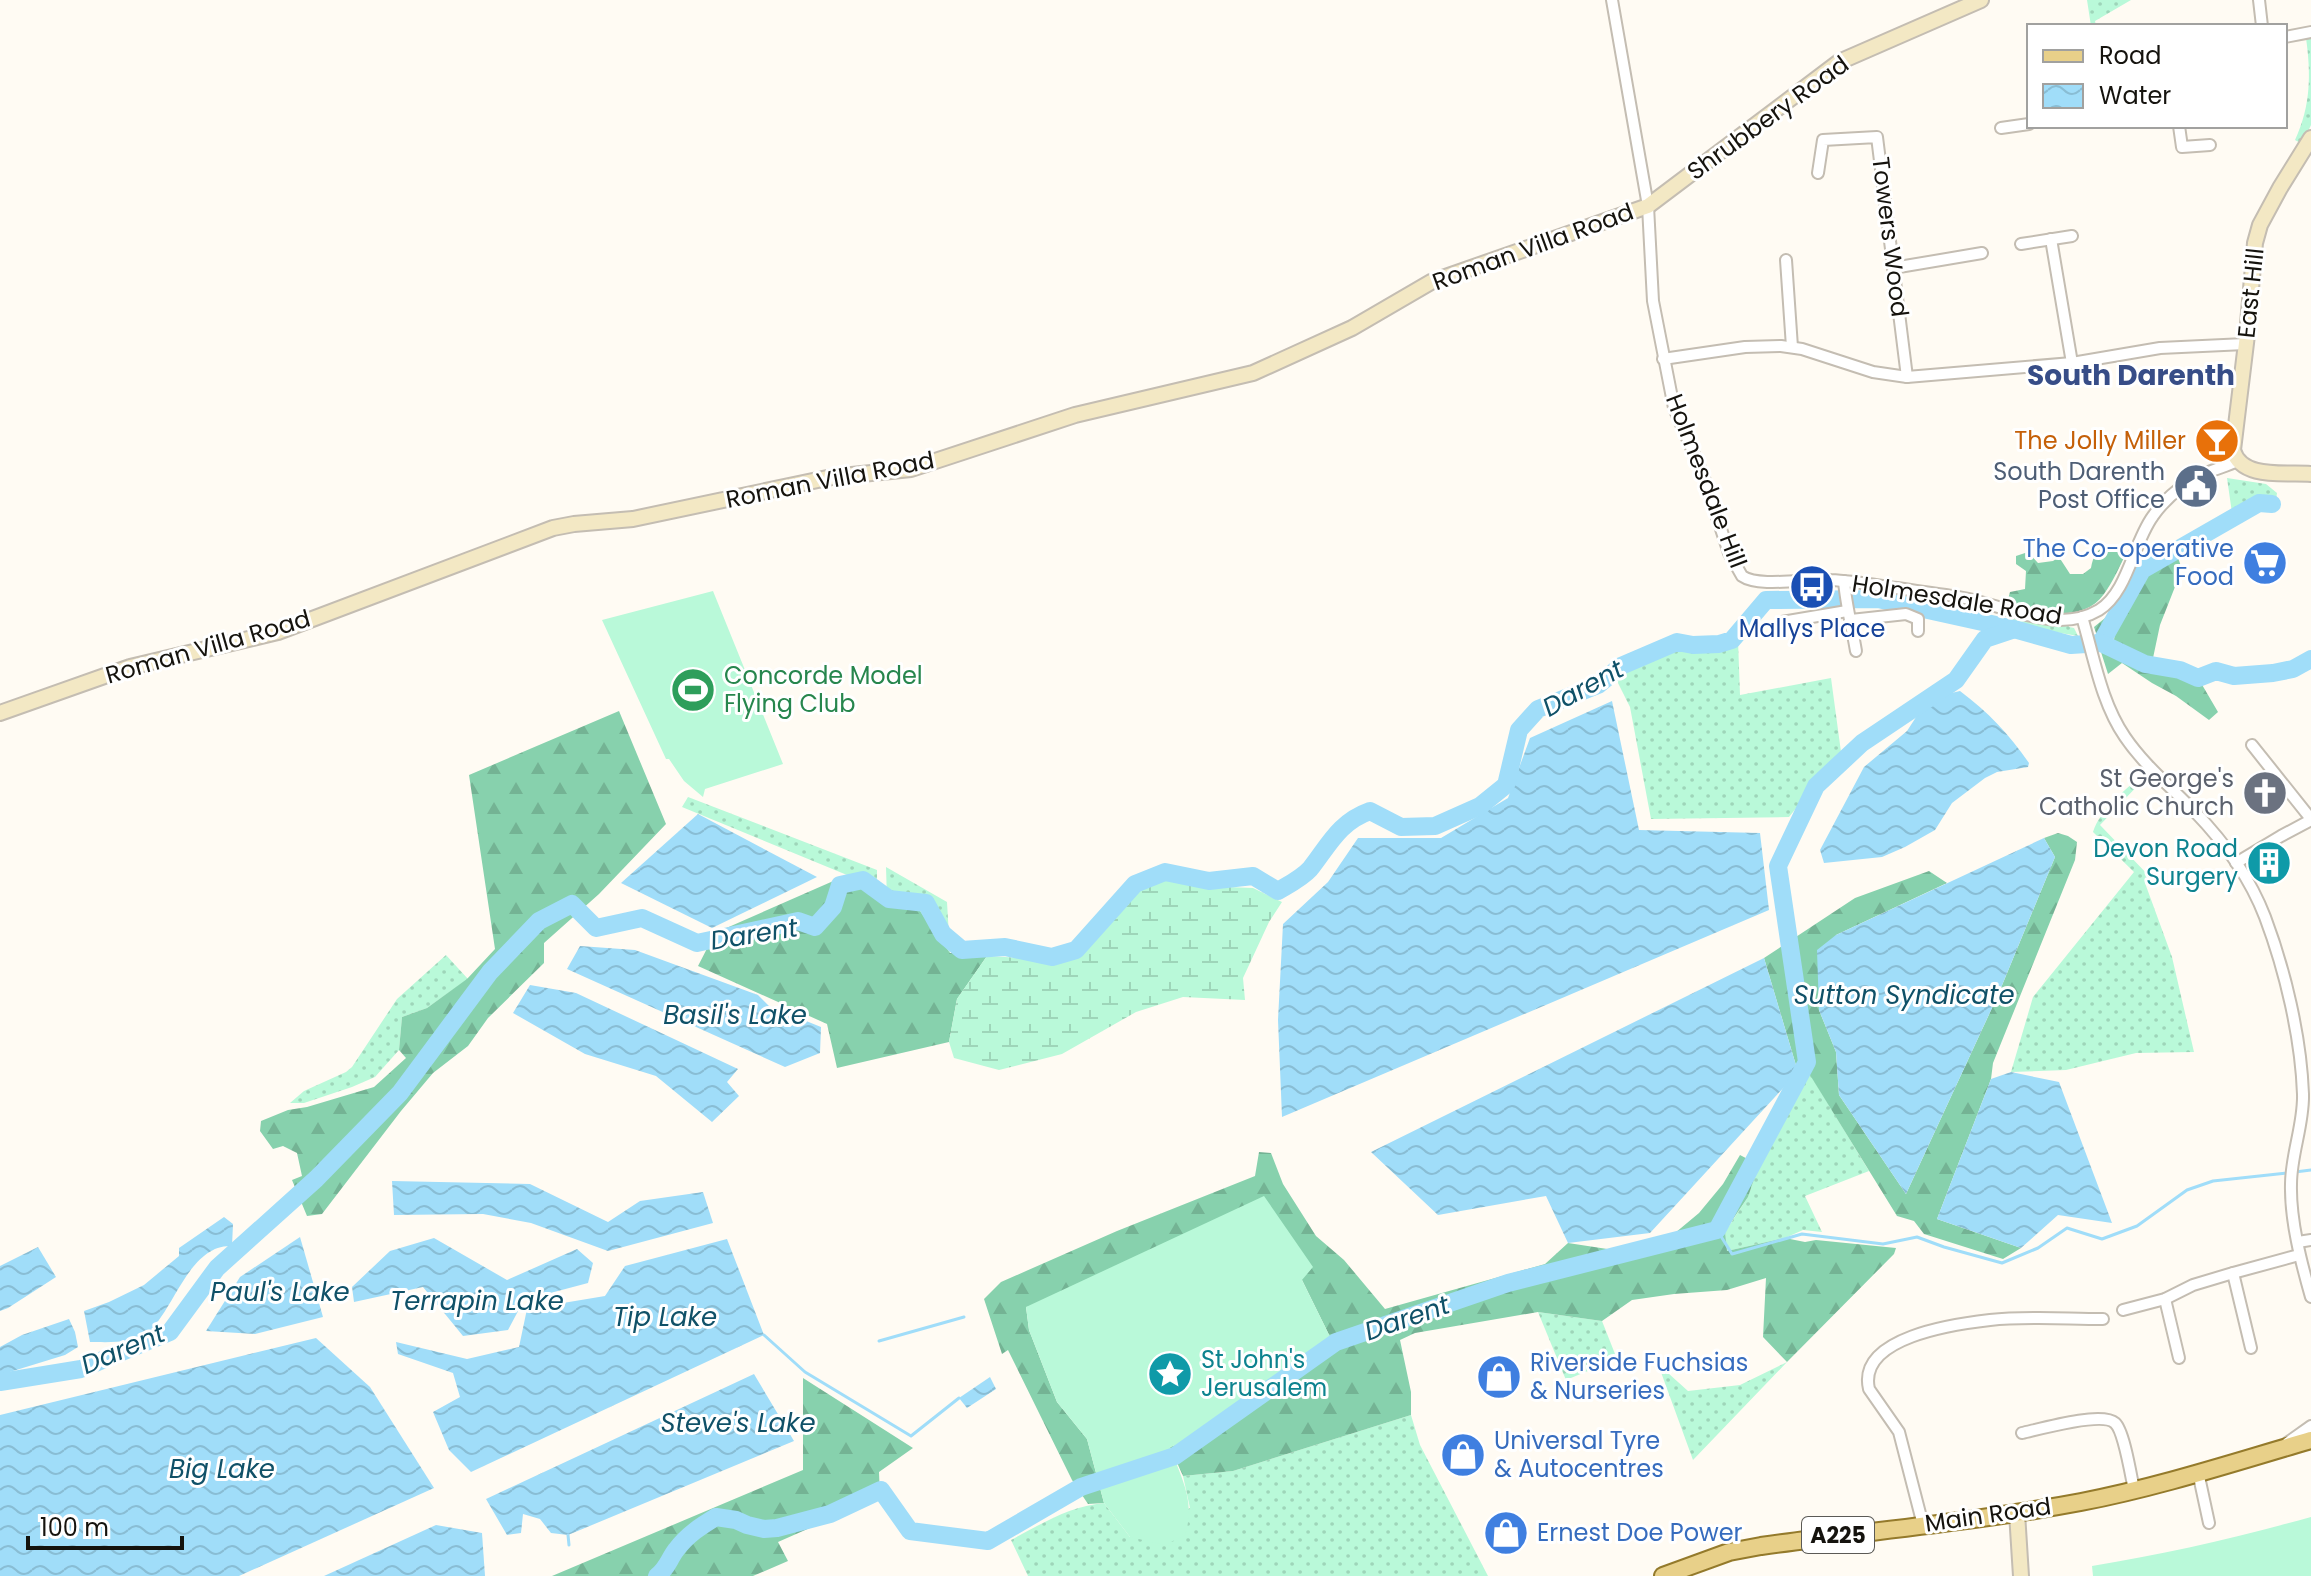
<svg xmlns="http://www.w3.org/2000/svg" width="2311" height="1576" viewBox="0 0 2311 1576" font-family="Poppins,sans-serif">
<defs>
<pattern id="grass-dots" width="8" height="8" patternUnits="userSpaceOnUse" patternTransform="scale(2)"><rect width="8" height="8" fill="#b9f9d9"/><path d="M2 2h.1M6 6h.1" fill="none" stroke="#9ed5b9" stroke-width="1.8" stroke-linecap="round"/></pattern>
<pattern id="forest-firs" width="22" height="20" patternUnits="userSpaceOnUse" patternTransform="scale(2)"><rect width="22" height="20" fill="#87d1ad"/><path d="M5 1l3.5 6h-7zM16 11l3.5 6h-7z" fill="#74b394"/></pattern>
<pattern id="wetland-marsh" width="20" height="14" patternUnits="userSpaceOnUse" patternTransform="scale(2)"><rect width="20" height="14" fill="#b9f9d9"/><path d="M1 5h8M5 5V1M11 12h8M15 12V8" fill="none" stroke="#9ed5b9"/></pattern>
<pattern id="water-waves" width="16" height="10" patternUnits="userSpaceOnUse" patternTransform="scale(2)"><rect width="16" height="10" fill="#a0ddf9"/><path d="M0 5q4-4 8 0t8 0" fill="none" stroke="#89bdd4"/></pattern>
</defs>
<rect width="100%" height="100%" fill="#fffbf3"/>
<!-- grass -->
<g fill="url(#grass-dots)">
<path d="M2087 0H2131L2095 21 2096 26H2091Z"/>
<path d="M2306 38H2311V125L2302 144 2295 140C2311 106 2311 74 2306 38Z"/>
<path d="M2227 478 2266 484 2277 493 2276 500 2255 499 2232 513Z"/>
<path d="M2007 615 2028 620 2068 624 2069 627 2074 628 2078 636 2027 627 2007 621Z"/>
<path d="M1738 640 1740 695 1831 678 1841 752 1789 817 1651 819 1630 707 1618 683 1619 673 1677 647H1711Z"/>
<path d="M2141 776 2144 779 2100 825 2151 878 2145 883 2172 957 2194 1052 2136 1053 2066 1070 2011 1072 2033 997 2134 872 2093 832C2100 810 2125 790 2141 776Z"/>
<path d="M688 797 877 870V893L847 875 682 807Z"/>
<path d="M886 867 947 902 950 953 920 911 887 900Z"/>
<path d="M446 955 468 979 427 1008 402 1017 399 1050 375 1077 352 1087 304 1103H290L304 1091 346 1072 352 1067 397 999Z"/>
<path d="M1810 1074 1869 1171 1805 1196 1822 1232 1803 1230 1785 1238 1727 1251 1725 1232 1748 1197 1759 1165Z"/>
<path d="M1538 1312 1602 1321 1617 1359 1566 1380Z"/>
<path d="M1787 1362 1693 1460 1658 1364 1688 1391 1740 1385Z"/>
<path d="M1411 1415 1420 1445 1488 1576H1028L1011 1540C1041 1524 1070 1506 1104 1503L1130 1537 1190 1508 1183 1476 1233 1471Z"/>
</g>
<!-- forest -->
<g fill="url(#forest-firs)">
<path d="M2108 545 2126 554C2119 567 2113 582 2104 594 2082 625 2037 611 2007 603L2010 592 2025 589 2026 571 2016 564V556L2028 552 2038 563 2053 561 2059 557 2070 574H2083L2091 568C2093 556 2097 549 2108 545Z"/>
<path d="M2177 555 2182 569 2160 625 2153 658 2194 671 2218 712 2209 720 2176 696 2152 683 2122 663 2108 674 2101 652 2108 649 2114 640 2115 633 2112 629 2096 633 2094 627 2110 614 2137 569 2140 557 2155 563Z"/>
<path d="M619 711 666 824 599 894 544 943V963L488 1018 468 1046 433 1073 401 1111 322 1214 307 1216 292 1180 302 1176 297 1153 283 1146 273 1149 260 1131 261 1121 288 1110 307 1107 374 1087 406 1058 399 1050 402 1017 427 1008 467 979 495 949 469 775Z"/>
<path d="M2058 833 2068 836 2077 842 2075 860 1993 1063 1991 1079 1937 1219 2021 1248 2003 1259 1924 1234 1914 1221 1897 1216 1810 1075 1798 1072 1764 958 1855 898 1929 871 1947 883 1836 935 1819 1010 1836 1052 1839 1095 1906 1194 1998 995 2055 857 2044 838Z"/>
<path d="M847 875 887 900 920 911 950 953 987 956 957 999 949 1042 837 1068 827 1024 698 966 715 933Z"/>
<path d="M1259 1152 1271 1153 1283 1184 1316 1236 1344 1260 1385 1309 1545 1264 1568 1243 1627 1252 1669 1238 1699 1213 1723 1184 1740 1155 1759 1165 1748 1197 1725 1231 1727 1251 1785 1238 1805 1242 1816 1240 1896 1248 1894 1254 1787 1362 1763 1337 1766 1278 1727 1290 1674 1294 1632 1300 1602 1321 1538 1312 1415 1333 1400 1340 1411 1392V1415L1233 1471 1183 1476 1170 1447 1211 1433 1254 1399 1336 1349 1302 1280 1026 1307 1029 1330 1057 1402 1087 1439 1104 1503 1088 1504 1072 1480 1008 1350 1002 1354 984 1299 1001 1282 1117 1231 1255 1176Z"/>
<path d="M803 1378 913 1448 879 1472 880 1497 778 1542 788 1561 753 1576H552L803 1470Z"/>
</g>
<!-- wetland -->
<path fill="url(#wetland-marsh)" d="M1170 879 1203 886 1253 888 1282 902 1269 922 1243 978 1245 1000 1183 997 1136 1012 1062 1054 999 1070 954 1058 949 1042 957 999 987 956 1057 960 1089 945 1140 886Z"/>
<!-- garden -->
<g fill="#b9f9d9">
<path d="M713 591 783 764 705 789 703 797 684 781 669 759H666L602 620Z"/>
<path d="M1264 1196 1313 1267 1302 1280 1336 1349 1254 1399 1211 1433 1170 1447C1181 1478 1196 1501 1185 1535L1165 1545 1130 1537 1104 1503 1087 1439 1057 1402 1029 1330 1026 1307Z"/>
<path d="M2311 1517V1576H2093L2092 1566C2166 1554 2239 1537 2311 1517Z"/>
</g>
<!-- water -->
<g fill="url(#water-waves)">
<path d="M1960 691C1988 712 2009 734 2029 763L2028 767 1997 772 1985 778 1952 803 1935 830 1905 847 1882 857 1824 863 1820 850 1864 767 1907 731 1920 711 1947 694Z"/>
<path d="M1612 701 1639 830 1760 833 1769 910 1282 1117 1278 1020 1283 924 1328 882 1358 838H1441L1508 798 1530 738Z"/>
<path d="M698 814 817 877 712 928 621 883Z"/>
<path d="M2044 838 2055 857 1998 995 1906 1194 1839 1095 1836 1052 1819 1010 1817 950 1836 935Z"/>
<path d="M580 946 635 950 758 995 769 1006 821 1027 820 1053 785 1067 567 969Z"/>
<path d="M1764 958 1798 1072 1650 1233 1568 1243 1546 1196 1438 1215 1371 1152Z"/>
<path d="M530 985 576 993 738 1069 727 1082 739 1096 712 1122 656 1076 585 1054 513 1013Z"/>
<path d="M2011 1072 2059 1082 2112 1223 2058 1215 2021 1248 1937 1219 1991 1079Z"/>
<path d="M392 1181 530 1184 608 1222 640 1201 703 1192 713 1223 608 1251 531 1223 483 1214 394 1215Z"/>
<path d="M224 1217 233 1224 232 1246C196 1244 179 1292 161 1317 158 1321 154 1328 150 1332 135 1344 108 1342 90 1342L84 1311 109 1302 144 1285 179 1256V1248Z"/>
<path d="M300 1237 323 1317 255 1334 206 1331 240 1277Z"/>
<path d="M434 1238 507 1280 577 1249 593 1263 588 1283 524 1300 508 1330 463 1336 423 1287 354 1302 352 1287 390 1251Z"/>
<path d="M727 1239 764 1335 471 1472 449 1450 433 1412 460 1397 453 1373 398 1354 396 1342 467 1359 519 1347 527 1309 605 1296 625 1266Z"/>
<path d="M38 1247 56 1277 8 1308 0 1311V1266Z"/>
<path d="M69 1319 75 1332 78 1347 65 1355 0 1375V1347L22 1335Z"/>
<path d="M316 1338 370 1387 434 1488 239 1576H0V1415Z"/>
<path d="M754 1374 794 1441 568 1535 551 1533 540 1519 523 1514 521 1533 507 1535 486 1499Z"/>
<path d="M990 1377 996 1389 967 1408 959 1398Z"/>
<path d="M436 1525 482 1533 485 1576H324Z"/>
</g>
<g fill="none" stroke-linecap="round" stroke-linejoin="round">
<!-- stream -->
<g stroke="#a0ddf9" stroke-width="3">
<path d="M2295 1172 2311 1170"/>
<path d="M1717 1230 1732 1254 1802 1234 1883 1244 1917 1237 1944 1247 2002 1263 2038 1248 2067 1228 2102 1239 2137 1226 2187 1190 2213 1181 2287 1173"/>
<path d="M764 1335 805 1372 911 1436 959 1398"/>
<path d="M879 1341 964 1317"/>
<path d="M568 1535 569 1545"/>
</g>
<!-- river -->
<g stroke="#a0ddf9" stroke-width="18">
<path d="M2101 643 2142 570 2259 503 2272 504"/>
<path d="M0 1382 81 1369 170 1332 217 1268 316 1179 400 1093 490 972 539 921 572 904 596 928 642 918 697 943 798 921 815 927 833 907 840 885 863 880 889 899 926 903 943 934 962 950 1005 947 1052 957 1076 950 1135 884 1165 872 1209 881 1253 876 1278 891C1288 885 1302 878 1310 869 1329 845 1339 822 1370 811L1401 827 1435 826 1480 806 1506 785 1519 730 1538 709 1598 685 1621 666 1677 642 1693 645 1719 644 1732 640 1766 600 1878 599 2014 629 2071 645 2101 643 2145 664 2180 670 2198 678 2216 671 2234 676 2273 673 2293 669 2311 659"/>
<path d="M657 1576C667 1569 669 1559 676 1550 687 1535 701 1526 716 1517L736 1520 747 1525 764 1529 777 1528 830 1514 881 1490 910 1531 988 1541 1081 1487 1175 1456 1336 1342 1508 1283 1717 1230 1807 1062 1778 866 1816 786 1862 743 1956 680 1985 639 2012 630"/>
</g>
<!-- street casing -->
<g stroke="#c4bdb2" stroke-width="14">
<g id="street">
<path d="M1612 0 1648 206 1653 301 1674 408 1703 475 1729 553 1742 576C1759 588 1808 578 1831 580 1853 581 1875 585 1897 588 1921 592 1946 594 1969 599 2010 608 2059 634 2099 610 2128 592 2133 543 2153 516 2167 496 2187 481 2209 472 2218 468 2228 466 2237 461"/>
<path d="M2259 0 2262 26"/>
<path d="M2285 37 2311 32"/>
<path d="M2179 126 2182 147 2210 145"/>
<path d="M2001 128 2029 124"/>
<path d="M1818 173 1823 140 1877 137 1907 377"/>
<path d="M2051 239 2072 363"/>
<path d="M2021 244 2072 236"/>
<path d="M1786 260 1792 347"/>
<path d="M1893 268 1982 253"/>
<path d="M1663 359 1745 347 1781 346 1802 349 1873 372 1907 377 2072 363 2160 348 2245 344"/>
<path d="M1844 581C1846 605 1852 627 1856 651"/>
<path d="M2082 617C2094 657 2101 702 2125 737 2144 765 2171 787 2195 812 2224 842 2250 878 2265 917 2285 970 2301 1037 2303 1094 2304 1124 2291 1154 2291 1184 2290 1220 2301 1262 2311 1297"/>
<path d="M1851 620 1906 614 1918 619V631"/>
<path d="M1782 622 1847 611"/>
<path d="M2252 745 2311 819"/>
<path d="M2236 863 2281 836 2311 820"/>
<path d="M2298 1242 2311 1240"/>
<path d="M2233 1273 2251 1348"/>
<path d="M2165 1299 2179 1358"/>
<path d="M2123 1310 2165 1299 2193 1285 2233 1273 2299 1255"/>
<path d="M2022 1433C2040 1429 2102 1411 2115 1423 2124 1431 2131 1476 2134 1490"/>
<path d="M2287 1443 2311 1426"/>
<path d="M2198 1472 2209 1523"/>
<path d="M1923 1525 1899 1432 1869 1389C1857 1337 1955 1324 1990 1320 2027 1316 2066 1319 2103 1319"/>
</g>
</g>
<!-- secondary casing -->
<g stroke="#c4bdb2" stroke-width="18">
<g id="secondary">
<path d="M2311 138 2280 188 2260 225 2255 243 2247 335 2233 450C2241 480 2286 472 2311 474"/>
<path d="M0 713 130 667 278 632 553 528 574 524 633 519 832 477 911 469 1075 415 1253 373 1352 328 1431 282 1648 206 1839 62 1981 0"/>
<path d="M2017 1513 2021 1576"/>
</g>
</g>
<!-- primary casing -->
<g stroke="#947a2b" stroke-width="20">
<path id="primary" d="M1663 1576 1729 1552 1761 1546C1868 1531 1975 1522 2081 1502 2159 1487 2235 1462 2311 1440"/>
</g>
<!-- street -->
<use href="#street" stroke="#fff" stroke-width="10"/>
<!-- secondary -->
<use href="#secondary" stroke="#f3e8c4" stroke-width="14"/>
<!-- primary -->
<use href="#primary" stroke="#e8d089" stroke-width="16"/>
</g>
<!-- icons -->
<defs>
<g id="bar-disc" transform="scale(2.3)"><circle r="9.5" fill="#e8710a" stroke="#fff"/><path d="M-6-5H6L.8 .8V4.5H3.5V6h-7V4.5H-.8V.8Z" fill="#fff"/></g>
<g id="civic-disc" transform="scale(2.3)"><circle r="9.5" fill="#5c6f8a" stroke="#fff"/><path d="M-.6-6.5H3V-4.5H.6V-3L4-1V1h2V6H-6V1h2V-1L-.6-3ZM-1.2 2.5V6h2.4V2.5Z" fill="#fff"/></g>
<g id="supermarket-disc" transform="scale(2.3)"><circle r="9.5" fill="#3f7fe0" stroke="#fff"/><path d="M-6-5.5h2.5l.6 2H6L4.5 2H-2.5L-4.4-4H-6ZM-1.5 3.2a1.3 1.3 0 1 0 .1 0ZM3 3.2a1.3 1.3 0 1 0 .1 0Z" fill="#fff"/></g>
<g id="bus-disc" transform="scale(2.3)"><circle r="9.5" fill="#1a4fb4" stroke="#fff"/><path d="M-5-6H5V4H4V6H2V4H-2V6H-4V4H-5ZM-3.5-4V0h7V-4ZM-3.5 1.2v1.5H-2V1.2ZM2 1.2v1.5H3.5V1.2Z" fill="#fff"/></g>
<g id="stadium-disc" transform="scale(2.3)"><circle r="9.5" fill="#2e9e5b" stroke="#fff"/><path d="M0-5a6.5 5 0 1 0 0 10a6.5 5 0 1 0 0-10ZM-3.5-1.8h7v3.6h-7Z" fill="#fff"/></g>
<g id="church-disc" transform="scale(2.3)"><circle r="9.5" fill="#6b7280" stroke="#fff"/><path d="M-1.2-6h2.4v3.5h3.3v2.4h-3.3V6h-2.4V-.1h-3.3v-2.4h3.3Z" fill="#fff"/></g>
<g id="building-disc" transform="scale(2.3)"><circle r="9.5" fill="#0f9aa8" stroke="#fff"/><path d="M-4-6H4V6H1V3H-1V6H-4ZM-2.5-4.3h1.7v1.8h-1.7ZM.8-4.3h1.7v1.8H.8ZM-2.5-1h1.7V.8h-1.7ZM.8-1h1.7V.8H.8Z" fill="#fff"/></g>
<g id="sight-disc" transform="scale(2.3)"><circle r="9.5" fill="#0f9aa8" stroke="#fff"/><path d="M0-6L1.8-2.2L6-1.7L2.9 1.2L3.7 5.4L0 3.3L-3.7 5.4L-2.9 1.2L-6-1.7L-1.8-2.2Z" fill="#fff"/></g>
<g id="shop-disc" transform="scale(2.3)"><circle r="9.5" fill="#3f7fe0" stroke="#fff"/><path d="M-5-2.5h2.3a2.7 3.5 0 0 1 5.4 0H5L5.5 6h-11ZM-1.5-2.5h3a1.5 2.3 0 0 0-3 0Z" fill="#fff"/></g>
</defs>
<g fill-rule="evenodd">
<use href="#bar-disc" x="2217" y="441"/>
<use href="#civic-disc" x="2196" y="486"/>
<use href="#supermarket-disc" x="2265" y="563"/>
<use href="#bus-disc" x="1812" y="587"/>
<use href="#stadium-disc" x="693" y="690"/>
<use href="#church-disc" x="2265" y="793"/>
<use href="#building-disc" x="2269" y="863"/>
<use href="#sight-disc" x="1170" y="1374"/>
<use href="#shop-disc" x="1499" y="1377"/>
<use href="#shop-disc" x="1463" y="1455"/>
<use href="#shop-disc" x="1506" y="1533"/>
</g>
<g text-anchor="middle" stroke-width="6" stroke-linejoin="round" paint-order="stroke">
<!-- shield labels -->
<rect fill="#fff" stroke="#5b5a56" stroke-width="2" x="1802" y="1517" width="72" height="36" rx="6"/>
<g font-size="22" font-weight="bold" fill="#15130e">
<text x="1838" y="1543">A225</text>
</g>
<!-- street labels -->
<g font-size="24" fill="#15130e" stroke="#fff">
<text transform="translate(1768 118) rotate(-36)" y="8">Shrubbery Road</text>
<text transform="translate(1890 237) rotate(83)" y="8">Towers Wood</text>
<text transform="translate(1533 247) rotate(-20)" y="8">Roman Villa Road</text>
<text transform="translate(2251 293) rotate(-84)" y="8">East Hill</text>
<text transform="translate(830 480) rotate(-11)" y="8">Roman Villa Road</text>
<text transform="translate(1706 481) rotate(69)" y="8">Holmesdale Hill</text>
<text transform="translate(1957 600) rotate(9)" y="8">Holmesdale Road</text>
<text transform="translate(208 647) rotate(-16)" y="8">Roman Villa Road</text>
<text transform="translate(1988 1515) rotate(-8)" y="8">Main Road</text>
</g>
<!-- food labels -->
<g font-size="24" fill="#c56008" stroke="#fff" text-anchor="end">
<text x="2186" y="449">The Jolly Miller</text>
</g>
<!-- service labels -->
<g font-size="24" fill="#4e5e75" stroke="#fff" text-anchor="end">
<text x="2165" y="480">South Darenth<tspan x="2165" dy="28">Post Office</tspan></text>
</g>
<!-- shop labels -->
<g font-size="24" fill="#366cbe" stroke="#fff" text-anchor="start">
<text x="2234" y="557" text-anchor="end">The Co-operative<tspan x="2234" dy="28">Food</tspan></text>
<text x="1530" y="1371">Riverside Fuchsias<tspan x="1530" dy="28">&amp; Nurseries</tspan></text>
<text x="1494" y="1449">Universal Tyre<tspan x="1494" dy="28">&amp; Autocentres</tspan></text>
<text x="1537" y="1541">Ernest Doe Power</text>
</g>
<!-- transit labels -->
<g font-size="24" fill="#164399" stroke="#fff">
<text x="1812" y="637">Mallys Place</text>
</g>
<!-- leisure labels -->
<g font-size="24" fill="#27864d" stroke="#fff" text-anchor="start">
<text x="724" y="684">Concorde Model<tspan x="724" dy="28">Flying Club</tspan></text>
</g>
<!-- worship labels -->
<g font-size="24" fill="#5b616d" stroke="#fff" text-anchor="end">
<text x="2234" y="787">St George's<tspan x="2234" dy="28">Catholic Church</tspan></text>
</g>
<!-- culture labels -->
<g font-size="24" fill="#0d838f" stroke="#fff" text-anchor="end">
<text x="2238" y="857">Devon Road<tspan x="2238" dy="28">Surgery</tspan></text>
<text x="1201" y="1368" text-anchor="start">St John's<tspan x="1201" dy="28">Jerusalem</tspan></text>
</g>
<!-- water labels -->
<g font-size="26" font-style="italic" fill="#105168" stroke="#fff">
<text transform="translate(1583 688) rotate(-29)" y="9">Darent</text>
<text transform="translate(754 934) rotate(-9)" y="9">Darent</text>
<text x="1904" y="1004">Sutton Syndicate</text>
<text x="735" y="1024">Basil's Lake</text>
<text x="280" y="1301">Paul's Lake</text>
<text x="477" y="1310">Terrapin Lake</text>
<text x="665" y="1326">Tip Lake</text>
<text transform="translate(1407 1318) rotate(-19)" y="9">Darent</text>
<text transform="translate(123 1349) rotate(-23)" y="9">Darent</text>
<text x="738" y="1432">Steve's Lake</text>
<text x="222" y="1478">Big Lake</text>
</g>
<!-- quarter labels -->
<g font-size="28" font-weight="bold" fill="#374d87" stroke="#fff">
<text x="2131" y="385">South Darenth</text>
</g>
</g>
<!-- legend -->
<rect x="2027" y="24" width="260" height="104" fill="#ffffff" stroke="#a1a19f" stroke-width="2"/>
<rect x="2043" y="50" width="40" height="12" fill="#e8d089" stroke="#a1a19f" stroke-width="2"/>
<text x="2099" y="64" font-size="24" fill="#15130e">Road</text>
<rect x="2043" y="84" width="40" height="24" fill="url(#water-waves)" stroke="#a1a19f" stroke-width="2"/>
<text x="2099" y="104" font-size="24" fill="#15130e">Water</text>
<!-- scale -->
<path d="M28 1536v12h154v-12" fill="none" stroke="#15130e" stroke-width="4"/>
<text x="40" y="1536" font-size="24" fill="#15130e" stroke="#ffffff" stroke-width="6" paint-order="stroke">100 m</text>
</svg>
